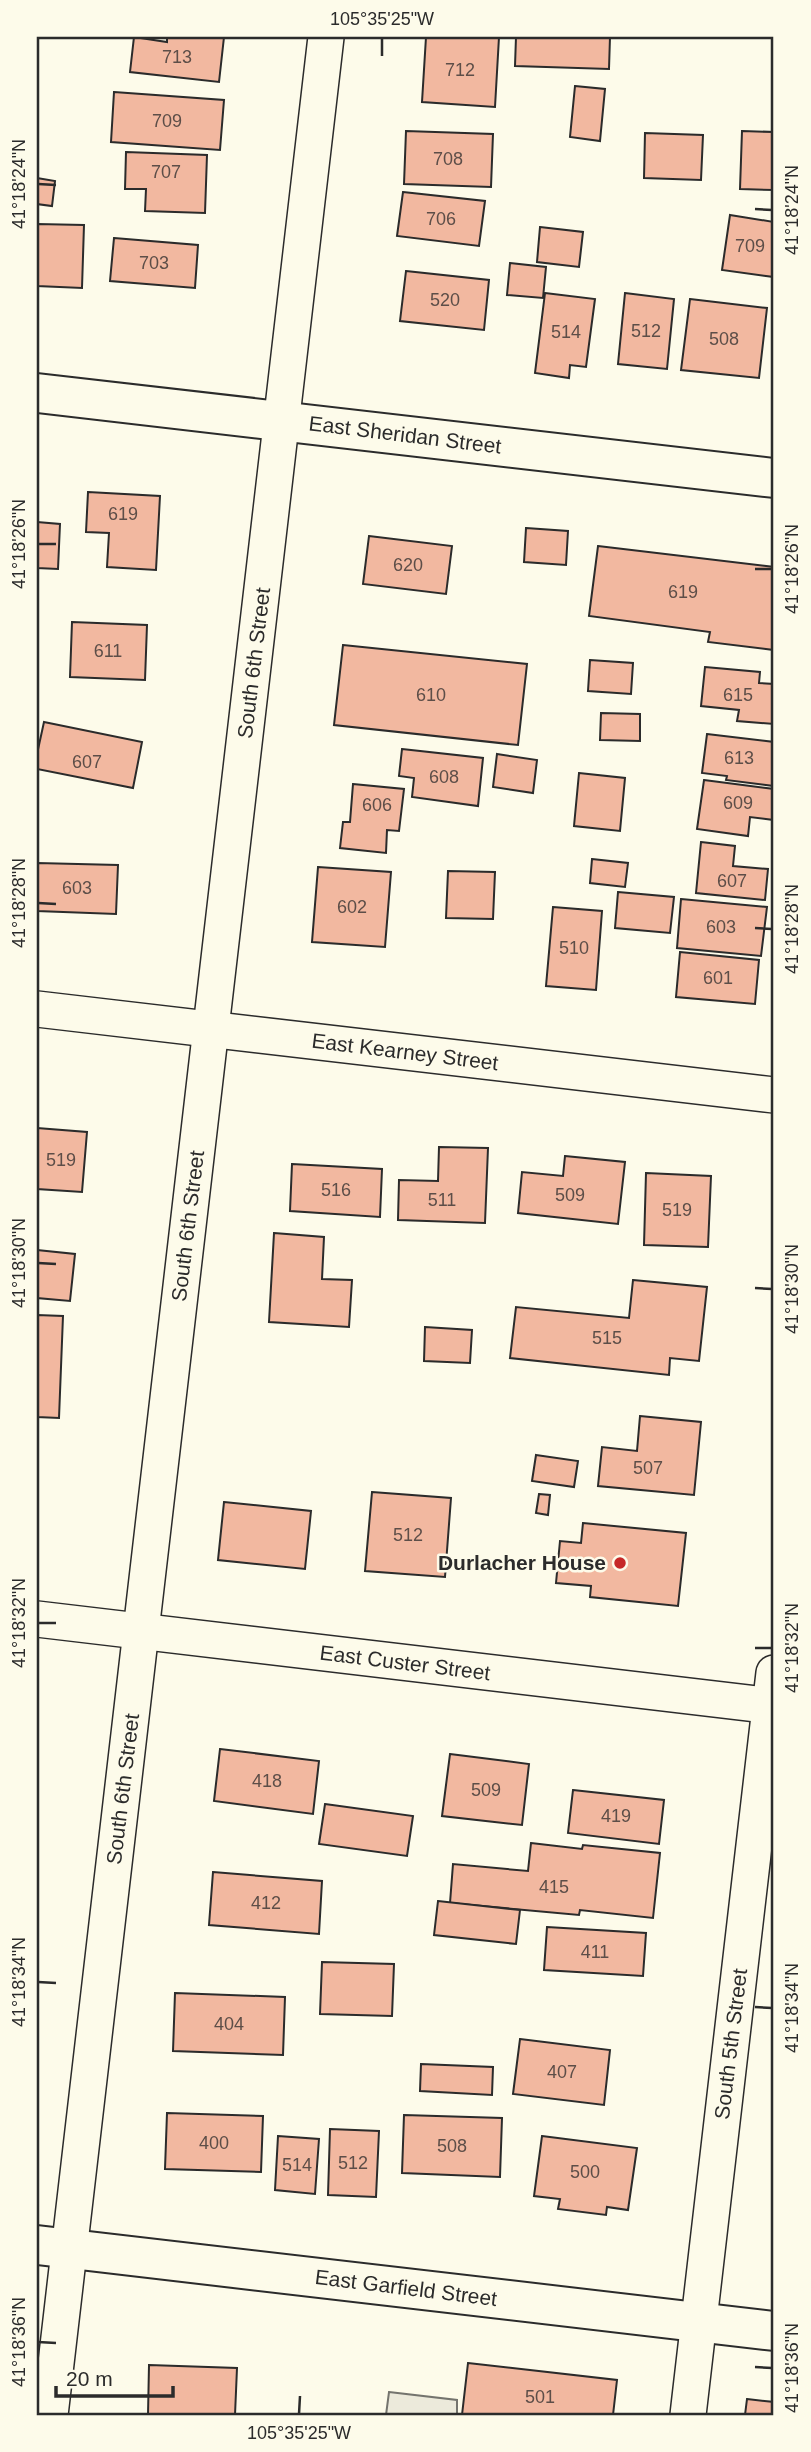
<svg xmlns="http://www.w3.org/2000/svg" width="811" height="2452" viewBox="0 0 811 2452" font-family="Arial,sans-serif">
<rect width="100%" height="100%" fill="#fdfbea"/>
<!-- parking -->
<path fill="#eceadb" stroke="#74746e" stroke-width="2" d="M389 2392 457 2400V2415H386Z"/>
<!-- building -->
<g fill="#f2b8a0" stroke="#2b2b2b" stroke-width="2">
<path d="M134 37 167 42V37H224L219 82 130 72Z"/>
<path d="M426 37H499L495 107 422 102Z"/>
<path d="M516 37H610L609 69 515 66Z"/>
<path d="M575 86 605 89 600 141 570 137Z"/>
<path d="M114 92 224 100 220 150 111 142Z"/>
<path d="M406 131 493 134 491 187 404 184Z"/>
<path d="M742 131 774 132V190L740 189Z"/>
<path d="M645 133 703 135 701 180 644 178Z"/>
<path d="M126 152 207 155 205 213 145 211 146 189H125Z"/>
<path d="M37 178 55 181 52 206 37 204Z"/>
<path d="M403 192 485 201 479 246 397 236Z"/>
<path d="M730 215 774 222V277L722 270Z"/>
<path d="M37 224 84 225 82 288 37 286Z"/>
<path d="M540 227 583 232 579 267 537 262Z"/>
<path d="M114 238 198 245 195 288 110 281Z"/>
<path d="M510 263 546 267 543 298 507 295Z"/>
<path d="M406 271 489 280 484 330 400 321Z"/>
<path d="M545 293 595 299 586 367 570 365 569 378 535 373Z"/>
<path d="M625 293 674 299 667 369 618 364Z"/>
<path d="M690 299 767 308 759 378 681 370Z"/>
<path d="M88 492 160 496 156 570 107 567 109 533 86 532Z"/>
<path d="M37 522 60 524 58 569 37 568Z"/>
<path d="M526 528 568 531 566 565 524 562Z"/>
<path d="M369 536 452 546 446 594 363 584Z"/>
<path d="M598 546 774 567V650L708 642 710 632 589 616Z"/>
<path d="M72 622 147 625 145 680 70 677Z"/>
<path d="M343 645 527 664 518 745 334 725Z"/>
<path d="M590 660 633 663 631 694 588 691Z"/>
<path d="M705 667 760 672 759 683 774 684V724L737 721 739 710 701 706Z"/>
<path d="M601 713 640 714V741L600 740Z"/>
<path d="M44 722 142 742 133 788 37 769V754Z"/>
<path d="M707 734 774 742V786L726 780 727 776 702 773Z"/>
<path d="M402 749 483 758 478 806 412 797 414 778 399 776Z"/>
<path d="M497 754 537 760 533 793 493 787Z"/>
<path d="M579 773 625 778 620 831 574 826Z"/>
<path d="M704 780 774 789V820L750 817 748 836 697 829Z"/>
<path d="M353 784 404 789 399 831 387 830 386 853 340 848 343 822H350Z"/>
<path d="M701 842 735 846 733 866 768 869 765 900 696 893Z"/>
<path d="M592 859 628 863 625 887 590 883Z"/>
<path d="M37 863 118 865 116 914 37 911Z"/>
<path d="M318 867 391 872 385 947 312 942Z"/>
<path d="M448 871 495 872 493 919 446 918Z"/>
<path d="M618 892 674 897 670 933 615 928Z"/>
<path d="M681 899 767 907 761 956 677 948Z"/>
<path d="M553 907 602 911 596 990 546 986Z"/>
<path d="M680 952 759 960 755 1004 676 997Z"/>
<path d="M37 1128 87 1132 82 1192 37 1189Z"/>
<path d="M439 1147 488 1148 485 1223 398 1220 399 1180 438 1181Z"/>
<path d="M565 1156 625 1162 618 1224 518 1213 522 1172 563 1176Z"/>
<path d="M292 1164 382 1169 380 1217 290 1211Z"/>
<path d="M646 1173 711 1176 708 1247 644 1245Z"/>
<path d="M274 1233 324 1237 322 1279 352 1280 349 1327 269 1322Z"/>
<path d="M37 1250 75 1254 70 1301 37 1298Z"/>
<path d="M633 1280 707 1287 699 1361 670 1358 669 1375 510 1358 516 1307 629 1318Z"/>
<path d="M37 1315 63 1316 59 1418 37 1417Z"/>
<path d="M425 1327 472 1330 470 1363 424 1361Z"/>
<path d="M640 1416 701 1422 694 1495 598 1486 602 1447 637 1451Z"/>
<path d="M536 1455 578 1461 574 1487 532 1481Z"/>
<path d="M372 1492 451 1498 445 1577 365 1571Z"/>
<path d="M539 1494 550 1495 548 1515 536 1513Z"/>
<path d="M224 1502 311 1511 305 1569 218 1560Z"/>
<path d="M583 1523 686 1533 678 1606 590 1597 591 1586 556 1583 560 1541 581 1543Z"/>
<path d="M220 1749 319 1761 313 1814 214 1801Z"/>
<path d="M450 1754 529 1764 522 1825 442 1816Z"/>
<path d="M573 1790 664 1800 659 1844 568 1833Z"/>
<path d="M325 1804 413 1816 407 1856 319 1844Z"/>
<path d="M531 1843 582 1849 583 1845 660 1853 653 1918 580 1910 579 1915 450 1903 453 1864 528 1871Z"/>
<path d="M213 1872 322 1881 319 1934 209 1925Z"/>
<path d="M438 1901 520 1910 516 1944 434 1935Z"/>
<path d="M547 1927 646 1933 643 1976 544 1970Z"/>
<path d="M322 1962 394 1964 392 2016 320 2014Z"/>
<path d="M175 1993 285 1997 283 2055 173 2051Z"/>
<path d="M520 2039 610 2050 604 2105 513 2094Z"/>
<path d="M421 2064 493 2067 492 2095 420 2091Z"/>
<path d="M167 2113 263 2116 261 2172 165 2169Z"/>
<path d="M404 2115 502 2118 500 2177 402 2173Z"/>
<path d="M330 2129 379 2131 376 2197 328 2195Z"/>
<path d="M278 2136 319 2139 315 2194 275 2190Z"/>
<path d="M542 2136 637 2148 628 2210 607 2207 606 2215 558 2209 560 2199 534 2196Z"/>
<path d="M468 2363 617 2380 613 2415H462Z"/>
<path d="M149 2365 237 2368 235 2415H148Z"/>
<path d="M747 2399 774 2402V2415H745Z"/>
</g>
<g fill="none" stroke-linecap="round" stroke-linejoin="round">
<!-- street casing -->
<g stroke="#2b2b2b" stroke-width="38">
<g id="street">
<path d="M37 1009 774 1095"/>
<path d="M37 1619 774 1706"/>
<path d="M50 2415 326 37"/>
<path d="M688 2415 774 1673"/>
</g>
</g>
<!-- secondary casing -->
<g stroke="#2b2b2b" stroke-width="42">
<g id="secondary">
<path d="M37 393 774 478"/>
<path d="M37 2245 774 2331"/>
</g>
</g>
<!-- street -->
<use href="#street" stroke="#fdfbea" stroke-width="35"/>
<!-- secondary -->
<use href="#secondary" stroke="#fdfbea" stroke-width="38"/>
</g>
<!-- ticks -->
<path fill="none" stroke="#2b2b2b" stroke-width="2.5" d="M382 56V38M38 184 56 185M755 209 772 210M38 544H56M755 569H772M38 903 56 904M755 928 772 929M38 1263 56 1264M755 1288 772 1289M38 1623H56M755 1648H772M38 1982 56 1983M755 2007 772 2008M38 2342 56 2343M755 2367 772 2368M299 2414 300 2396"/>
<!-- markers -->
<circle fill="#c62828" stroke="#fdfbea" stroke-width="2.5" cx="620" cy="1563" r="7"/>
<g text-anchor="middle" stroke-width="5" stroke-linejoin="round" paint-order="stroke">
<!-- number labels -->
<g font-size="18" fill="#5d4e48">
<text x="177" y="63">713</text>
<text x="460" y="76">712</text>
<text x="167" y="127">709</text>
<text x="448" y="165">708</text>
<text x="166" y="178">707</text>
<text x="441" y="225">706</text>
<text x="750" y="252">709</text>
<text x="154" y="269">703</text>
<text x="445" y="306">520</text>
<text x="646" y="337">512</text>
<text x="566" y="338">514</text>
<text x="724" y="345">508</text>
<text x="123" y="520">619</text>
<text x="408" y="571">620</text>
<text x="683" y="598">619</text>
<text x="108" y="657">611</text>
<text x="431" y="701">610</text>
<text x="738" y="701">615</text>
<text x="739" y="764">613</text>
<text x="87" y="768">607</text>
<text x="444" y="783">608</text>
<text x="738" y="809">609</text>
<text x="377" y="811">606</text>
<text x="732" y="887">607</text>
<text x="77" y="894">603</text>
<text x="352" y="913">602</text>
<text x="721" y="933">603</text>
<text x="574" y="954">510</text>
<text x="718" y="984">601</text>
<text x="61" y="1166">519</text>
<text x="336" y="1196">516</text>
<text x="570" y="1201">509</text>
<text x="442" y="1206">511</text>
<text x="677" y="1216">519</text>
<text x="607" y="1344">515</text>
<text x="648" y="1474">507</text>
<text x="408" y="1541">512</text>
<text x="267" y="1787">418</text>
<text x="486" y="1796">509</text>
<text x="616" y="1822">419</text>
<text x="554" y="1893">415</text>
<text x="266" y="1909">412</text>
<text x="595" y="1958">411</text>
<text x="229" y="2030">404</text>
<text x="562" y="2078">407</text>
<text x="214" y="2149">400</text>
<text x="452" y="2152">508</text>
<text x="353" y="2169">512</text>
<text x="297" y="2171">514</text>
<text x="585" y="2178">500</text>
<text x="540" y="2403">501</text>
</g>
<!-- street labels -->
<g font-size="21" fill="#2b2b2b" stroke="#fdfbea">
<text transform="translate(405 435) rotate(7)" y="7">East Sheridan Street</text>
<text transform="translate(254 663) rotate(-83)" y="7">South 6th Street</text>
<text transform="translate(405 1052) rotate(7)" y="7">East Kearney Street</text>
<text transform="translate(188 1226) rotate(-83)" y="7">South 6th Street</text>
<text transform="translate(405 1663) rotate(7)" y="7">East Custer Street</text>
<text transform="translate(123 1789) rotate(-83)" y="7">South 6th Street</text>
<text transform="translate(731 2044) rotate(-83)" y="7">South 5th Street</text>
<text transform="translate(406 2288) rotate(7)" y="7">East Garfield Street</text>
</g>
<!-- poi labels -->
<g font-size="21" font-weight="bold" fill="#2b2b2b" stroke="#fdfbea" text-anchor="end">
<text x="606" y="1570">Durlacher House</text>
</g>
</g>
<!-- border -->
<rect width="811" height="2452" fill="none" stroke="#fdfbea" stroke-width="77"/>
<!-- scale -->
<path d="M56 2386v10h117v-10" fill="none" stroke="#2b2b2b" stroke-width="3.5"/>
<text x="66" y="2386" font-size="21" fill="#2b2b2b" stroke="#fdfbea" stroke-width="5" paint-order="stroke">20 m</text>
<rect x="38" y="38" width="734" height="2376" fill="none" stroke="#2b2b2b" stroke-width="2.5"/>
<g font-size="18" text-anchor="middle" fill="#2b2b2b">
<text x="382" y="25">105°35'25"W</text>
<text transform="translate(19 184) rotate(-90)" y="6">41°18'24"N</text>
<text transform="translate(792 210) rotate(-90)" y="6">41°18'24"N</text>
<text transform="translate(19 544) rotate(-90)" y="6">41°18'26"N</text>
<text transform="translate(792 569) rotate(-90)" y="6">41°18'26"N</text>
<text transform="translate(19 903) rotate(-90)" y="6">41°18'28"N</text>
<text transform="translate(792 929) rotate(-90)" y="6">41°18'28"N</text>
<text transform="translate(19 1263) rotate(-90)" y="6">41°18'30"N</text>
<text transform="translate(792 1289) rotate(-90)" y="6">41°18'30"N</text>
<text transform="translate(19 1623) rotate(-90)" y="6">41°18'32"N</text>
<text transform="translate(792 1648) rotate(-90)" y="6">41°18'32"N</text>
<text transform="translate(19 1982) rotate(-90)" y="6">41°18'34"N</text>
<text transform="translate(792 2008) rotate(-90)" y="6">41°18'34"N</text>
<text transform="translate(19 2342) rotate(-90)" y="6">41°18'36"N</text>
<text transform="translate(792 2368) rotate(-90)" y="6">41°18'36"N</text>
<text x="299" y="2439">105°35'25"W</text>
</g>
</svg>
